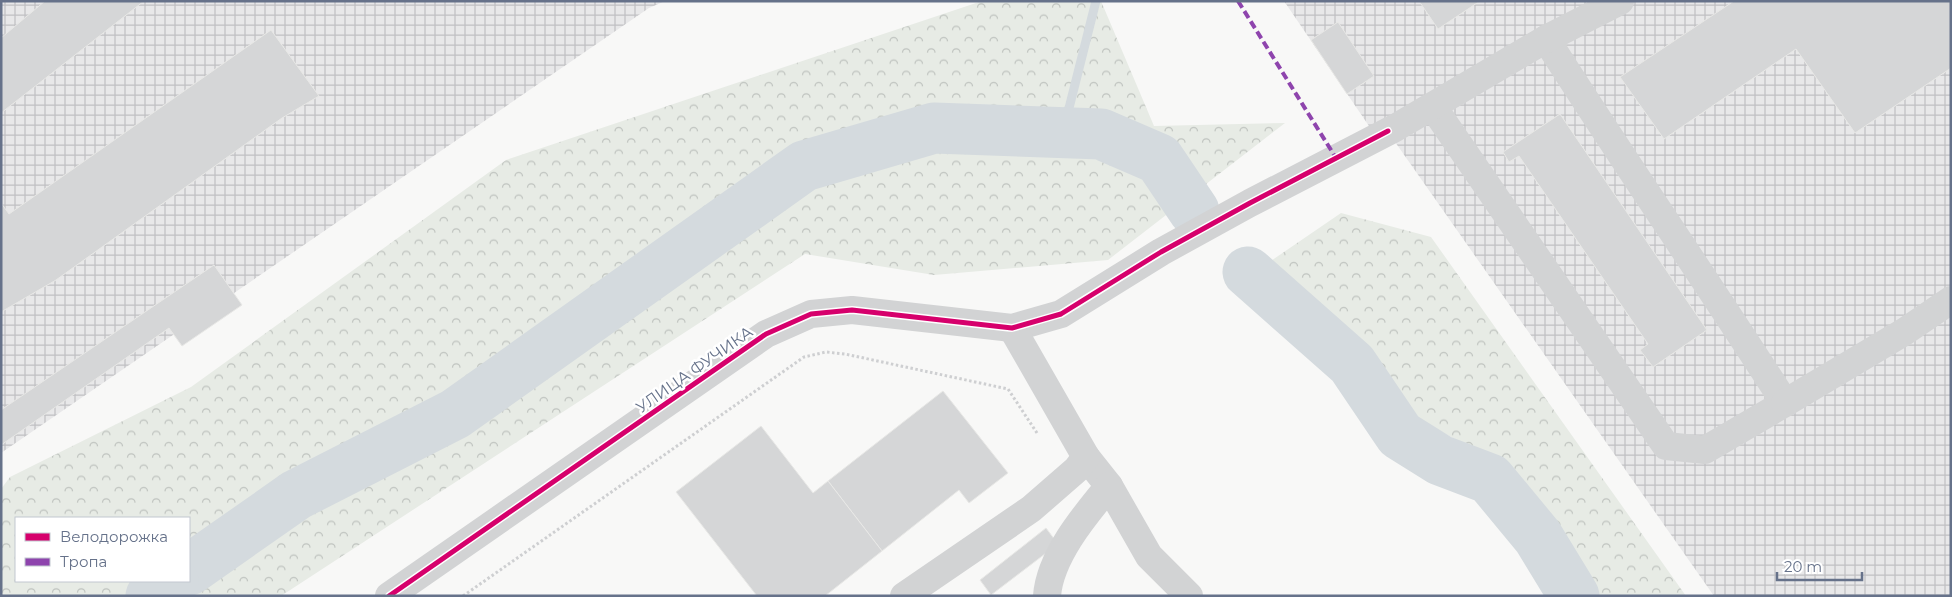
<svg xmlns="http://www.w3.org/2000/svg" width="1952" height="597" viewBox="0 0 1952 597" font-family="Montserrat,sans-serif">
<defs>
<pattern id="industrial-grid" width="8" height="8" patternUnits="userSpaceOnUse" patternTransform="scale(1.25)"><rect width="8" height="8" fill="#e8e8e9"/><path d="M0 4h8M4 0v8" fill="none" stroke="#c0c0c3"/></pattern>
<pattern id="forest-crowns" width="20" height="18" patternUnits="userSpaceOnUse" patternTransform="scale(1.25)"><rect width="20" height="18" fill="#e7ebe5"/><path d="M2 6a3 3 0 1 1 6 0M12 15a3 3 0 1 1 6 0" fill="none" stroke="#bfc3bf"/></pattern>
</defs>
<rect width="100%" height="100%" fill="#f8f8f7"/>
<!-- industrial -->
<g fill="url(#industrial-grid)">
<path d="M1 1H665L649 8 1 453Z"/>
<path d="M1284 1H1951V596H1714L1381 122 1371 129Z"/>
</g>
<!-- forest -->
<g fill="url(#forest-crowns)" fill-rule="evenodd">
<path d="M982 1H1101L1154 126 1285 123 1108 260 934 275 805 254 281 596H1V489L10 477 191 387 506 160ZM16 518H189V581H16Z"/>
<path d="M1341 213 1431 237 1686 596H1589L1490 458 1414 417 1265 265Z"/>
</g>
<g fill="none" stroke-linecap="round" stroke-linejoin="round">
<!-- stream -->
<path stroke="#d4dade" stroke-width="9" d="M1063 132 1096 1"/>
<!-- river -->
<g stroke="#d4dade" stroke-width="51">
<path d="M1248 272 1352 364 1400 435 1440 460 1490 479 1538 537 1574 596"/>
<path d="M189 570 296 495 455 414 804 166 934 128 1101 134 1159 159 1194 211"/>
<path d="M151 596 173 581"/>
</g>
</g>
<!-- building -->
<g fill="#d5d6d7" stroke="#e8e8e6">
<path d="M45 1H144L1 113V38Z"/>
<path d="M1419 1H1480L1438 29Z"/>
<path d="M1734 1H1951V68L1855 133 1796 49 1664 139 1620 77Z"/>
<path d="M1338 22 1374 76 1347 94 1311 40Z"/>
<path d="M271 30 319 96 282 118 56 280 1 312V203L9 214Z"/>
<path d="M1560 114 1707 330 1653 367 1640 350 1648 344 1519 156 1509 162 1503 152Z"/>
<path d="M214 265 242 305 182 346 169 328 1 445V410Z"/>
<path d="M943 391 1008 473 969 503 959 490 882 551 828 481Z"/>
<path d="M761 426 813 493 828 481 882 551 825 596H757L676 492Z"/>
<path d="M1046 528 1058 544 991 595 980 580Z"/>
</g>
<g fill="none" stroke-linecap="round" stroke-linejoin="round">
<!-- path -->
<path stroke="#cecfd1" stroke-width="3" stroke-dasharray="2.5 2.5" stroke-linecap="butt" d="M463 596 804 357 826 352 845 354 1008 389 1037 433"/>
<!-- minor -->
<g stroke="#d2d3d4" stroke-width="28">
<path d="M1433 107 1666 446 1705 450 1785 403C1707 281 1624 162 1546 39"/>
<path d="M1785 403 1904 332 1951 300"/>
<path d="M1086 457 1109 486 1149 556 1189 596"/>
<path d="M389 596 766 334 811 314 852 310 1012 328 1061 314 1161 252 1250 203 1395 128 1546 39 1620 1"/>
<path d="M904 596 1031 509 1077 469 1086 457 1012 328"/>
<path d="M1047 596C1050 556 1085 515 1109 486"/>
</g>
<!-- quiet -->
<path stroke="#8e44ad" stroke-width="4" stroke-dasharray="8 4" stroke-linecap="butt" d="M1238 1 1336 158"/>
<!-- cycleway casing -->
<g stroke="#fff" stroke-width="8">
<path id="cycleway" d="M389 596 766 334 811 314 852 310 1012 328 1061 314 1161 252 1250 203 1388 131"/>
</g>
<!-- cycleway -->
<use href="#cycleway" stroke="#d6006c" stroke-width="5"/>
</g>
<g text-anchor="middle" stroke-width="5" stroke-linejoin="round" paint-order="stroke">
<!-- street labels -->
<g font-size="16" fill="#66728a" stroke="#fff">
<text transform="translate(694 369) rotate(-35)" y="6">УЛИЦА ФУЧИКА</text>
</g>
</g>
<!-- border -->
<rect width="1952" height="597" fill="none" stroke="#66728a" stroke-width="5"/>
<!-- legend -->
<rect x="15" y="517" width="175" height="65" fill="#ffffff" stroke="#c2c7d0"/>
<rect x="25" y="533" width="25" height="8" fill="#d6006c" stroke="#c2c7d0"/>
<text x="60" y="542" font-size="15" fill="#66728a">Велодорожка</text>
<rect x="25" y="558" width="25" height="8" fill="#8e44ad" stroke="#c2c7d0"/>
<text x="60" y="567" font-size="15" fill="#66728a">Тропа</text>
<!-- scale -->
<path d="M1777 572v8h85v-8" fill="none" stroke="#66728a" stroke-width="2.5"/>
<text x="1784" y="572" font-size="15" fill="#66728a" stroke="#ffffff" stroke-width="4" paint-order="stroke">20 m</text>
</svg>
